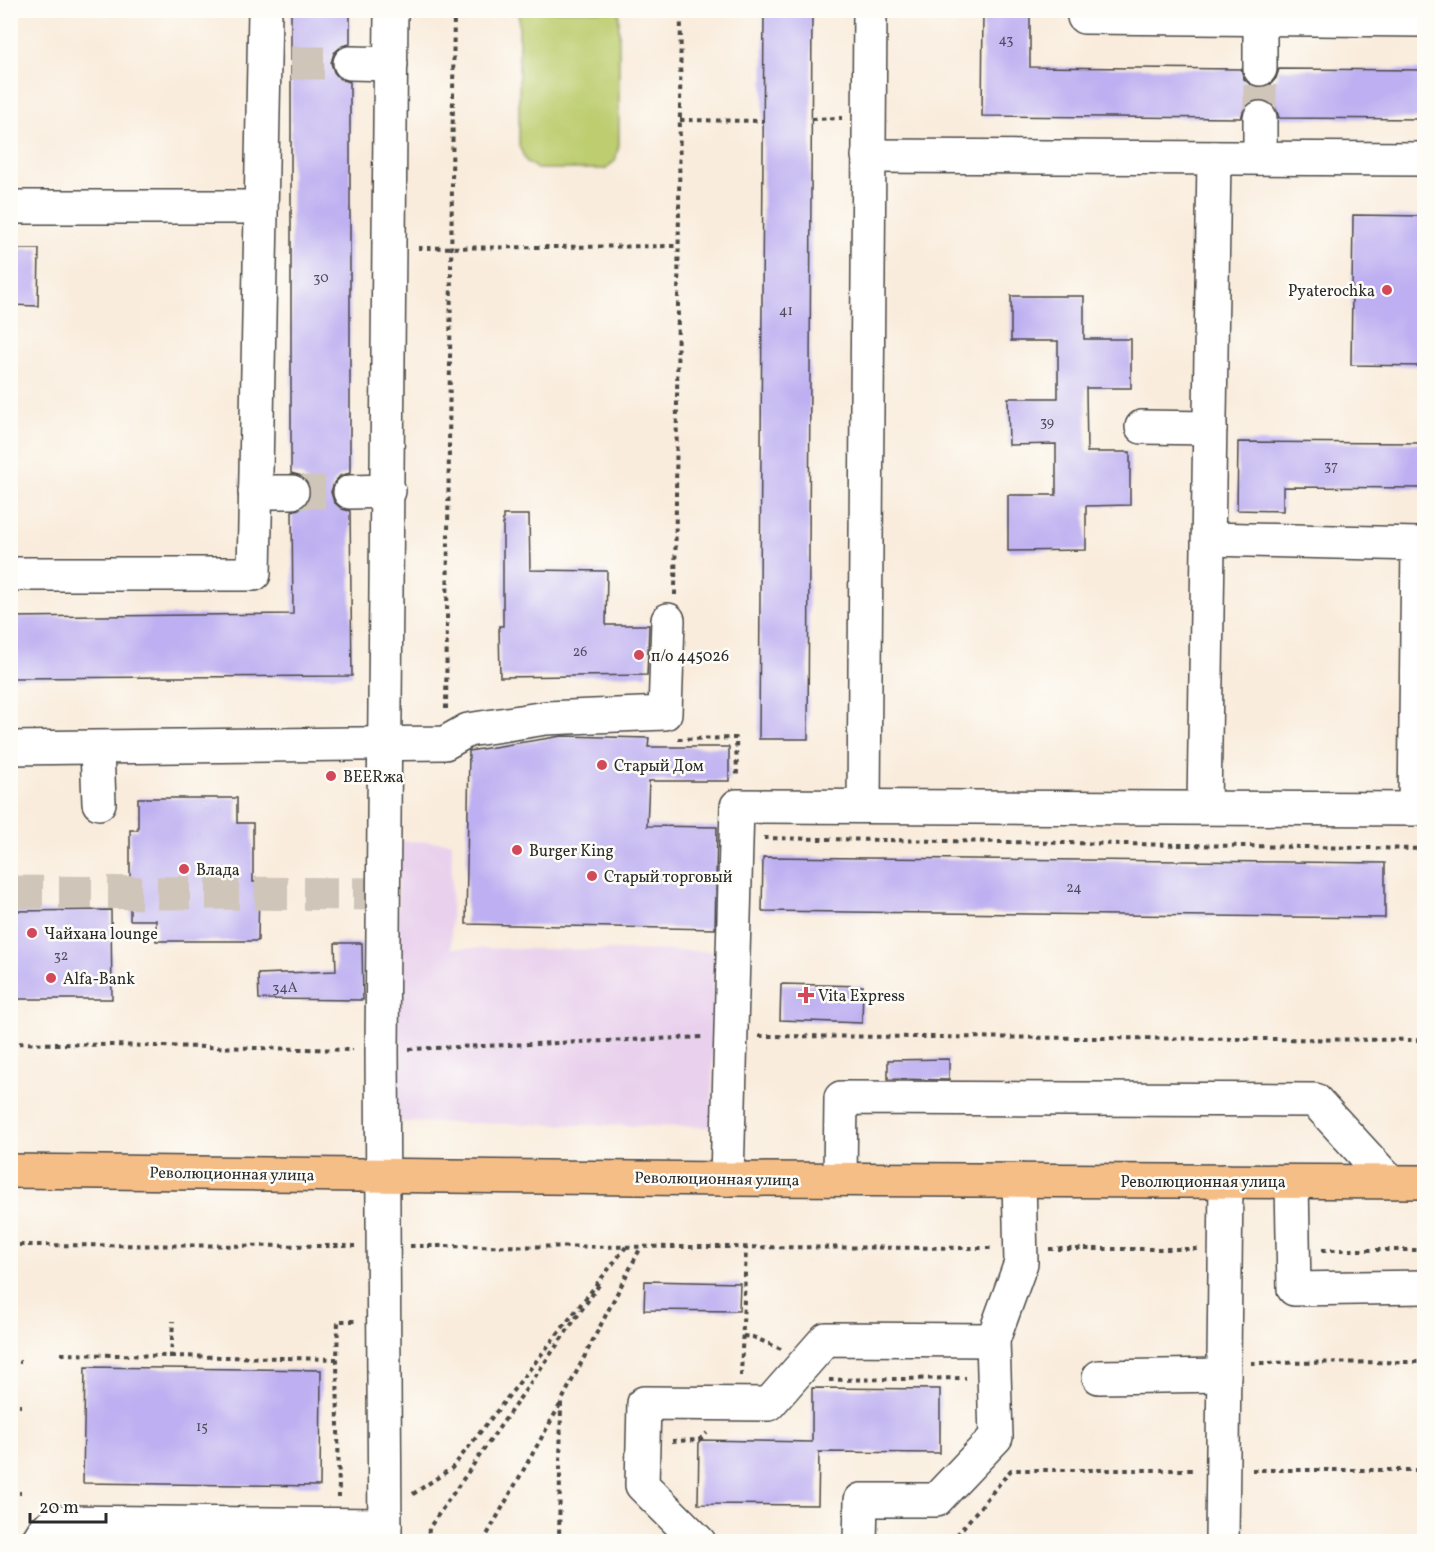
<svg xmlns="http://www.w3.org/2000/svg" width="1435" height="1552" viewBox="0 0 1435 1552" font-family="Vollkorn,serif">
<rect width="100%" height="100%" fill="#fdfcf7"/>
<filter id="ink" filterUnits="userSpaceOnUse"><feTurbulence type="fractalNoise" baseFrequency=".0167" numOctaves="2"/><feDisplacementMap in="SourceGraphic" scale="12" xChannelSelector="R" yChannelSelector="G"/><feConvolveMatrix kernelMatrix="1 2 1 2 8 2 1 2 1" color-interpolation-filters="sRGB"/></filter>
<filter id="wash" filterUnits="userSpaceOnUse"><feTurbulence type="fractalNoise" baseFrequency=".008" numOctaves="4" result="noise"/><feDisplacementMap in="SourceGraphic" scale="24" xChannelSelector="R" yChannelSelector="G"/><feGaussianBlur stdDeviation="1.35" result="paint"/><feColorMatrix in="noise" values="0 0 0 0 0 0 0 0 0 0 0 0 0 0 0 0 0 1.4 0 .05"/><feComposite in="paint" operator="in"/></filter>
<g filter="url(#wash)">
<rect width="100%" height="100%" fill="#f9ecdc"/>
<!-- built -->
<path fill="#e9d1ed" d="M399 841 452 842 451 948 714 951 712 1127 395 1122Z"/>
<!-- green -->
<path fill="#bdcd6f" stroke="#747c4d" stroke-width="1.5" d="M519 11H619V145L615 161 605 169H537L526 161 519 146Z"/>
<g id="blocks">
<!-- building -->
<g fill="#bdaff1">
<path d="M291 10H350V44L342 46 334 53 331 63 334 72 340 79 350 82V473L340 476 334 483 331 492 334 502 342 509 350 511 352 676 10 678V617L293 614 292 511 301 508 308 502 311 491 308 483 302 476 291 473Z"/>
<path d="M764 10H812L808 739H759Z"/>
<path d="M983 10H1030V67L1241 69 1244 79 1251 85 1259 88 1270 85 1276 78 1279 69 1425 70V119L1279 118 1276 108 1269 102 1261 99 1250 102 1244 109 1241 118 982 116Z"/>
<path d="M1353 215 1425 216V366L1351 365Z"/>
<path d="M10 249H39L38 306 10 305Z"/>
<path d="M1011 296H1084V339H1131V388H1086L1087 452H1130V505L1086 506V550L1008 551V495H1056V444L1009 445 1008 398H1058V341H1011Z"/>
<path d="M1238 442 1425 443V488L1283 487V511L1237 510Z"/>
<path d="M503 515H529L530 570 607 571 606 625H649L647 675 500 677 499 626H503Z"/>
<path d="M562 736 649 738 648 747H729V781H649L647 826 717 827 715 929 466 924 469 751Z"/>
<path d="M138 798H237V823H253V882H259L258 941H156V920H130V830H138Z"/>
<path d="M763 857 1385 863V918L762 911Z"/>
<path d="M111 910 112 999H10V911Z"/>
<path d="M335 943H362L363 1000 259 999 258 974 336 971Z"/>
<path d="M781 984 863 986 862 1023 780 1020Z"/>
<path d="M949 1059V1080L888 1079V1060Z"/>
<path d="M645 1281 740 1283 739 1311 644 1310Z"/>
<path d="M85 1367 321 1370 320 1486 83 1483Z"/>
<path d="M812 1388 940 1389V1453L819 1452 818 1505 698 1504 699 1440 812 1442Z"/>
</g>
</g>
</g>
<g filter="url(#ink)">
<use href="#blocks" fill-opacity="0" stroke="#4a4846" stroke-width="1.5"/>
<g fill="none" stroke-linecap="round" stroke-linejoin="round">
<!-- minor-tunnel -->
<g stroke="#d0c5b9" stroke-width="33" stroke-dasharray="33 16" stroke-linecap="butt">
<path d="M291 63H350"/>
<path d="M1260 118V69"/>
<path d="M292 492H350"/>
<path d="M10 892 383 894"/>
</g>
<!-- minor casing -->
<g stroke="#4a4846" stroke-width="36">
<g id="minor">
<path d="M1084 17 1422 20V10"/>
<path d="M350 63 391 64"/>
<path d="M1260 69V18"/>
<path d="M1260 118V158"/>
<path d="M868 156 1424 159"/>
<path d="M10 207H260"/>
<path d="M1142 427 1210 428"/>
<path d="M255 492H292"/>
<path d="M350 492 389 491"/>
<path d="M10 574H254L265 10"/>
<path d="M10 748 445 743 468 730 546 718 665 713 668 620"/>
<path d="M97 749 99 803"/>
<path d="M864 806 870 10"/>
<path d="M1204 807 1214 158"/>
<path d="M727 1179 737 806 1415 809 1418 544 1209 539"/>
<path d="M840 1179 841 1098 1315 1100 1389 1181"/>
<path d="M1292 1182 1294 1289 1424 1287"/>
<path d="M1099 1377 1224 1375"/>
<path d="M37 1542 44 1531 56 1522 385 1525"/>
<path d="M385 1542 382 1050 391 10"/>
<path d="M699 1542 642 1485 644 1403 769 1404 826 1339 993 1340"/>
<path d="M860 1542 861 1500H936L996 1437 993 1340 1021 1263 1019 1180"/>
<path d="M1222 1542 1226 1181"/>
</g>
</g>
<!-- major casing -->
<g stroke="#4a4846" stroke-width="36">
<path id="major" d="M10 1171 727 1179 1424 1182"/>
</g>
<!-- path -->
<g stroke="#4a4846" stroke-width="4" stroke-dasharray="4.5 4.5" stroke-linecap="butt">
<path d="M812 119 842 118"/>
<path d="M680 120 763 121"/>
<path d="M418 248 679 246"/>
<path d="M675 595 681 10"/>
<path d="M446 709 454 10"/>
<path d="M678 739 736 738 737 777"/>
<path d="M764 838 1424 849"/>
<path d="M10 871H19"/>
<path d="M759 1036 1424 1040"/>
<path d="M10 1043 353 1050"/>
<path d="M409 1049 704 1037"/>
<path d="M10 1245 355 1246"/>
<path d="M410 1246 994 1248"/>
<path d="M1049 1249H1198"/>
<path d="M1322 1250H1424"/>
<path d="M743 1336 753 1337 781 1349"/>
<path d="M61 1354 171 1356 173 1321"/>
<path d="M171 1356 337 1359 338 1321H355"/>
<path d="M337 1359 339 1497"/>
<path d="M10 1362H21"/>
<path d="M1251 1363 1424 1362"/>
<path d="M741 1376 746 1248"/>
<path d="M829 1380 966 1378"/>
<path d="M10 1406H21"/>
<path d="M672 1441 699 1440 707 1433"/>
<path d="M1252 1470H1424"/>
<path d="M10 1493H21"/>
<path d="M413 1494 452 1468 626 1247"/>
<path d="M428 1542 429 1528 599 1285"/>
<path d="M483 1542 561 1403"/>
<path d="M559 1542 561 1402 641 1247"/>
<path d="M951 1542 1011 1470H1196"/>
</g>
<!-- minor -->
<use href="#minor" stroke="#fff" stroke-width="33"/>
<!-- major -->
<use href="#major" stroke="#f6be87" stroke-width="33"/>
</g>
</g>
<!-- markers -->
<g fill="#d1495b" stroke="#fdfcf7" stroke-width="2">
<circle cx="1387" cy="290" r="6"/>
<circle cx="639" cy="655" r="6"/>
<circle cx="602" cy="765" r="6"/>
<circle cx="331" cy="776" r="6"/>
<circle cx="517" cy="850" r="6"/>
<circle cx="184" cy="869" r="6"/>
<circle cx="592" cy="876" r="6"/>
<circle cx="32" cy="933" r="6"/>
<circle cx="51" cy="978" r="6"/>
<path d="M803 986h6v6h6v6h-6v6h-6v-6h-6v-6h6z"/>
</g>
<g text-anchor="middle" stroke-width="5" stroke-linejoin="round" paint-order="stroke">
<!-- number labels -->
<g font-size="14" fill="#504c5c">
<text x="1006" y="44">43</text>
<text x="321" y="282">30</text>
<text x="786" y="315">41</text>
<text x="1047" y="426">39</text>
<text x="1331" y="470">37</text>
<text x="580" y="656">26</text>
<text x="1074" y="892">24</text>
<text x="61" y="960">32</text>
<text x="285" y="992">34А</text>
<text x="202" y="1431">15</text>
</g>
<!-- poi labels -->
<g font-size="16" fill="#2b2b2b" stroke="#fdfcf7" text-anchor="start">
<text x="1375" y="296" text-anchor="end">Pyaterochka</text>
<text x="651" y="661">п/о 445026</text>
<text x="614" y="771">Старый Дом</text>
<text x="343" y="782">BEERжа</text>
<text x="529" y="856">Burger King</text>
<text x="196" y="875">Влада</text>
<text x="604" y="882">Старый торговый</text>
<text x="44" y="939">Чайхана lounge</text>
<text x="63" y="984">Alfa-Bank</text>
<text x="818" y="1001">Vita Express</text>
</g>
<!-- street labels -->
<g font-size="16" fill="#2b2b2b" stroke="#fdfcf7">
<text transform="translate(232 1173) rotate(1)" y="6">Революционная улица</text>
<text transform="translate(717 1178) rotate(1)" y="6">Революционная улица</text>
<text x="1203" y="1187">Революционная улица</text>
</g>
</g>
<!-- margin -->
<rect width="1435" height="1552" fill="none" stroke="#fdfcf7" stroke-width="36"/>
<!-- scale -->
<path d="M30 1513v9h76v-9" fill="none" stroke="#2b2b2b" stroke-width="3"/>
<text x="39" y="1513" font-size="18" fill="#2b2b2b" stroke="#fdfcf7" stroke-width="4.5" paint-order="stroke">20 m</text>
</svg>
